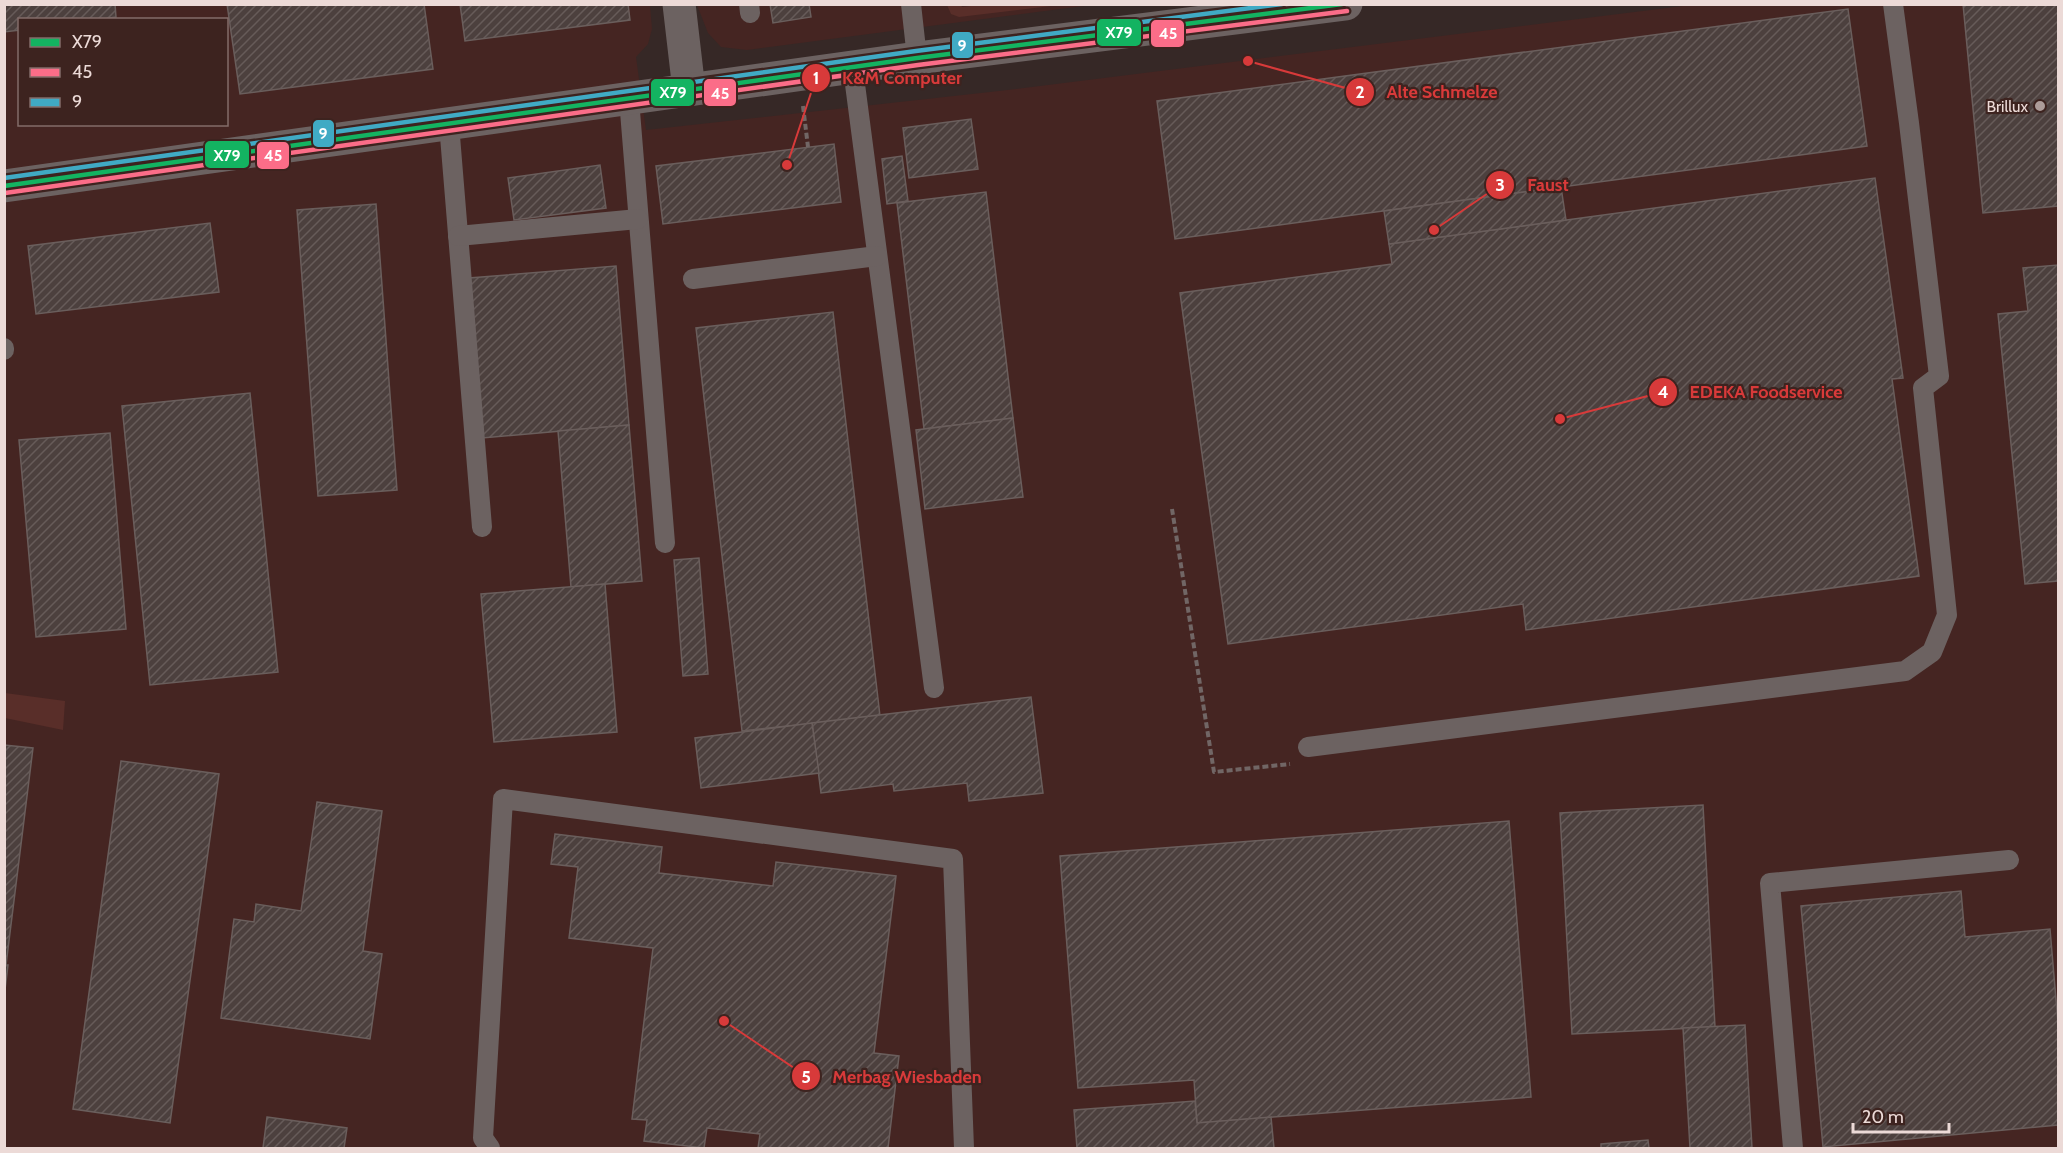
<svg xmlns="http://www.w3.org/2000/svg" width="2063" height="1153" viewBox="0 0 2063 1153" font-family="Cabin,sans-serif">
<defs>
<pattern id="building-hatch" width="6" height="6" patternUnits="userSpaceOnUse" patternTransform="scale(1.5)"><rect width="6" height="6" fill="#4c403e"/><path d="M-1 1l2-2M0 6l6-6M5 7l2-2" fill="none" stroke="#665b59"/></pattern>
</defs>
<rect width="100%" height="100%" fill="#362826"/>
<!-- built -->
<g fill="#452522" fill-rule="evenodd">
<path d="M5 5H650L652 29 648 44 636 57 646 130 999 91 1691 5H2058V1148H5ZM20 20H226V124H20Z"/>
<path d="M697 5H1091L747 50 721 47 708 33Z"/>
</g>
<!-- grass -->
<g fill="#592e29">
<path d="M980 5V4L1059 5 959 17 951 14 947 5H961L962 7Z"/>
<path d="M5 693 65 701 63 730 5 718Z"/>
</g>
<!-- building -->
<g fill="url(#building-hatch)" stroke="#6a5e5c" stroke-width="1.5">
<path d="M4 4H115L116 17 98 20H20V30L4 32Z"/>
<path d="M227 4H424L433 69 240 94Z"/>
<path d="M460 4H628L630 20 465 41Z"/>
<path d="M770 4H809L811 17 773 23Z"/>
<path d="M1963 4H2058V206L1983 213Z"/>
<path d="M1848 9 1867 146 1175 239 1157 101Z"/>
<path d="M971 119 978 169 909 178 903 128Z"/>
<path d="M834 144 841 202 663 224 656 166Z"/>
<path d="M902 156 908 201 887 204 882 159Z"/>
<path d="M600 165 606 208 514 220 508 178Z"/>
<path d="M1875 178 1903 378 1892 379 1919 576 1526 630 1523 604 1228 644 1180 293 1392 264 1389 244Z"/>
<path d="M1561 187 1566 220 1389 244 1384 211Z"/>
<path d="M986 192 1013 418 924 429 897 203Z"/>
<path d="M376 204 397 490 318 496 297 210Z"/>
<path d="M210 223 219 292 36 314 28 246Z"/>
<path d="M2058 265V581L2025 584 1998 314 2028 311 2023 268Z"/>
<path d="M616 266 629 425 482 438 469 278Z"/>
<path d="M833 312 880 716 742 731 696 328Z"/>
<path d="M250 393 278 672 150 685 122 406Z"/>
<path d="M1013 418 1023 497 925 509 916 430Z"/>
<path d="M629 425 642 581 571 587 558 431Z"/>
<path d="M110 433 126 629 36 637 19 440Z"/>
<path d="M699 558 708 674 683 676 674 560Z"/>
<path d="M605 584 617 732 494 742 481 594Z"/>
<path d="M1031 697 1043 793 969 801 967 783 894 791 893 784 821 793 812 723Z"/>
<path d="M812 723 819 773 701 788 695 738Z"/>
<path d="M4 745 33 748 6 965H8L4 998Z"/>
<path d="M121 761 219 774 170 1123 73 1109Z"/>
<path d="M317 802 382 811 363 951 382 954 370 1039 221 1018 234 919 254 922 256 904 301 911Z"/>
<path d="M1703 805 1715 1027 1572 1034 1560 813Z"/>
<path d="M1509 821 1531 1097 1197 1123 1194 1080 1078 1088 1060 856Z"/>
<path d="M555 834 662 847 659 873 773 886 776 862 896 876 874 1053 899 1056 888 1148H758L760 1134 707 1128 704 1148 644 1141 647 1120 632 1119 653 948 569 938 578 867 551 864Z"/>
<path d="M1961 891 1965 937 2050 929 2058 1023V1125L1823 1147 1801 906Z"/>
<path d="M1745 1025 1752 1148H1690L1683 1028Z"/>
<path d="M1195 1101 1197 1123 1271 1117 1274 1148H1077L1074 1110Z"/>
<path d="M267 1117 347 1128 344 1148H263Z"/>
<path d="M1648 1140 1649 1148H1601V1144Z"/>
</g>
<g fill="none" stroke-linecap="round" stroke-linejoin="round">
<!-- path -->
<g stroke="#716665" stroke-width="4" stroke-dasharray="6 3" stroke-linecap="butt">
<path d="M803 106 808 147"/>
<path d="M1172 509 1214 772 1290 764"/>
</g>
<!-- service -->
<g stroke="#6c6261" stroke-width="20">
<path d="M749 4 750 13"/>
<path d="M911 4 917 58"/>
<path d="M853 69 934 688"/>
<path d="M629 99 665 543"/>
<path d="M449 124 482 527"/>
<path d="M458 236 638 219"/>
<path d="M693 279 877 256"/>
<path d="M4 348V350"/>
<path d="M1308 747 1905 671 1932 652 1947 615 1923 388 1939 376 1909 123 1893 4"/>
<path d="M490 1148 483 1138 503 799 953 859 964 1148"/>
<path d="M1793 1148 1770 883 2009 860"/>
</g>
<!-- minor -->
<path stroke="#6c6261" stroke-width="33" d="M679 4 689 90"/>
<!-- tertiary -->
<path stroke="#6c6261" stroke-width="33" d="M4 186 917 58 1346 4"/>
<!-- bus-1 casing -->
<g stroke="#3d231f" stroke-width="9">
<path id="bus-1" d="M4 186 917 58 1342 4"/>
</g>
<!-- bus-2 casing -->
<g stroke="#3d231f" stroke-width="9">
<path id="bus-2" d="M5 193 918 65 1347 11"/>
</g>
<!-- bus-3 casing -->
<g stroke="#3d231f" stroke-width="9">
<path id="bus-3" d="M4 178 916 51 1282 4"/>
</g>
<!-- bus-1 -->
<use href="#bus-1" stroke="#13b361" stroke-width="4.5"/>
<!-- bus-2 -->
<use href="#bus-2" stroke="#fb6d88" stroke-width="4.5"/>
<!-- bus-3 -->
<use href="#bus-3" stroke="#40aac4" stroke-width="4.5"/>
</g>
<!-- markers -->
<circle fill="#ac9c99" stroke="#3d231f" stroke-width="2" cx="2040" cy="106" r="6"/>
<g text-anchor="middle" stroke-width="4.5" stroke-linejoin="round" paint-order="stroke">
<!-- poi labels -->
<g font-size="16" fill="#ecdad7" stroke="#3d231f" text-anchor="end">
<text x="2028" y="112">Brillux</text>
</g>
</g>
<!-- callouts -->
<path fill="none" stroke="#d83a3a" stroke-width="2" d="M787 165L816 78M1248 61L1360 92M1434 230L1500 185M1560 419L1663 392M724 1021L806 1076"/>
<g fill="#d83a3a" stroke="#3d231f" stroke-width="2">
<circle cx="787" cy="165" r="6"/>
<circle cx="1248" cy="61" r="6"/>
<circle cx="1434" cy="230" r="6"/>
<circle cx="1560" cy="419" r="6"/>
<circle cx="724" cy="1021" r="6"/>
<circle cx="816" cy="78" r="15"/>
<circle cx="1360" cy="92" r="15"/>
<circle cx="1500" cy="185" r="15"/>
<circle cx="1663" cy="392" r="15"/>
<circle cx="806" cy="1076" r="15"/>
</g>
<g font-size="18" text-anchor="middle" font-weight="bold" fill="#fff">
<text x="816" y="84">1</text>
<text x="1360" y="98">2</text>
<text x="1500" y="191">3</text>
<text x="1663" y="398">4</text>
<text x="806" y="1083">5</text>
</g>
<g font-size="18" text-anchor="middle" font-weight="bold" fill="#d83a3a" stroke="#3d231f" stroke-width="4.5" stroke-linejoin="round" paint-order="stroke">
<text x="902" y="84">K&amp;M Computer</text>
<text x="1442" y="98">Alte Schmelze</text>
<text x="1548" y="191">Faust</text>
<text x="1766" y="398">EDEKA Foodservice</text>
<text x="907" y="1083">Merbag Wiesbaden</text>
</g>
<g stroke="#3d231f" stroke-width="2">
<rect x="1096" y="18" width="46" height="29" rx="6" fill="#13b361"/>
<rect x="1150" y="19" width="35" height="29" rx="6" fill="#fb6d88"/>
<rect x="951" y="31" width="23" height="28" rx="6" fill="#40aac4"/>
<rect x="650" y="78" width="45" height="29" rx="6" fill="#13b361"/>
<rect x="703" y="78" width="34" height="29" rx="6" fill="#fb6d88"/>
<rect x="312" y="119" width="23" height="29" rx="6" fill="#40aac4"/>
<rect x="204" y="140" width="46" height="29" rx="6" fill="#13b361"/>
<rect x="256" y="141" width="34" height="29" rx="6" fill="#fb6d88"/>
</g>
<g font-size="16" text-anchor="middle" font-weight="bold" fill="#fff">
<text x="1119" y="38">X79</text>
<text x="1168" y="39">45</text>
<text x="962" y="51">9</text>
<text x="673" y="98">X79</text>
<text x="720" y="99">45</text>
<text x="323" y="139">9</text>
<text x="227" y="161">X79</text>
<text x="273" y="161">45</text>
</g>
<!-- border -->
<rect width="2063" height="1153" fill="none" stroke="#ecdad7" stroke-width="12"/>
<!-- legend -->
<rect x="18" y="18" width="210" height="108" fill="#3d231f" stroke="#836c69" stroke-width="1.5"/>
<rect x="30" y="38" width="30" height="9" fill="#13b361" stroke="#836c69" stroke-width="1.5"/>
<text x="72" y="48" font-size="18" fill="#ecdad7">X79</text>
<rect x="30" y="68" width="30" height="9" fill="#fb6d88" stroke="#836c69" stroke-width="1.5"/>
<text x="72" y="78" font-size="18" fill="#ecdad7">45</text>
<rect x="30" y="98" width="30" height="9" fill="#40aac4" stroke="#836c69" stroke-width="1.5"/>
<text x="72" y="108" font-size="18" fill="#ecdad7">9</text>
<!-- scale -->
<path d="M1853 1123v9h96v-9" fill="none" stroke="#ecdad7" stroke-width="3"/>
<text x="1862" y="1123" font-size="18" fill="#ecdad7" stroke="#3d231f" stroke-width="4.5" paint-order="stroke">20 m</text>
</svg>
